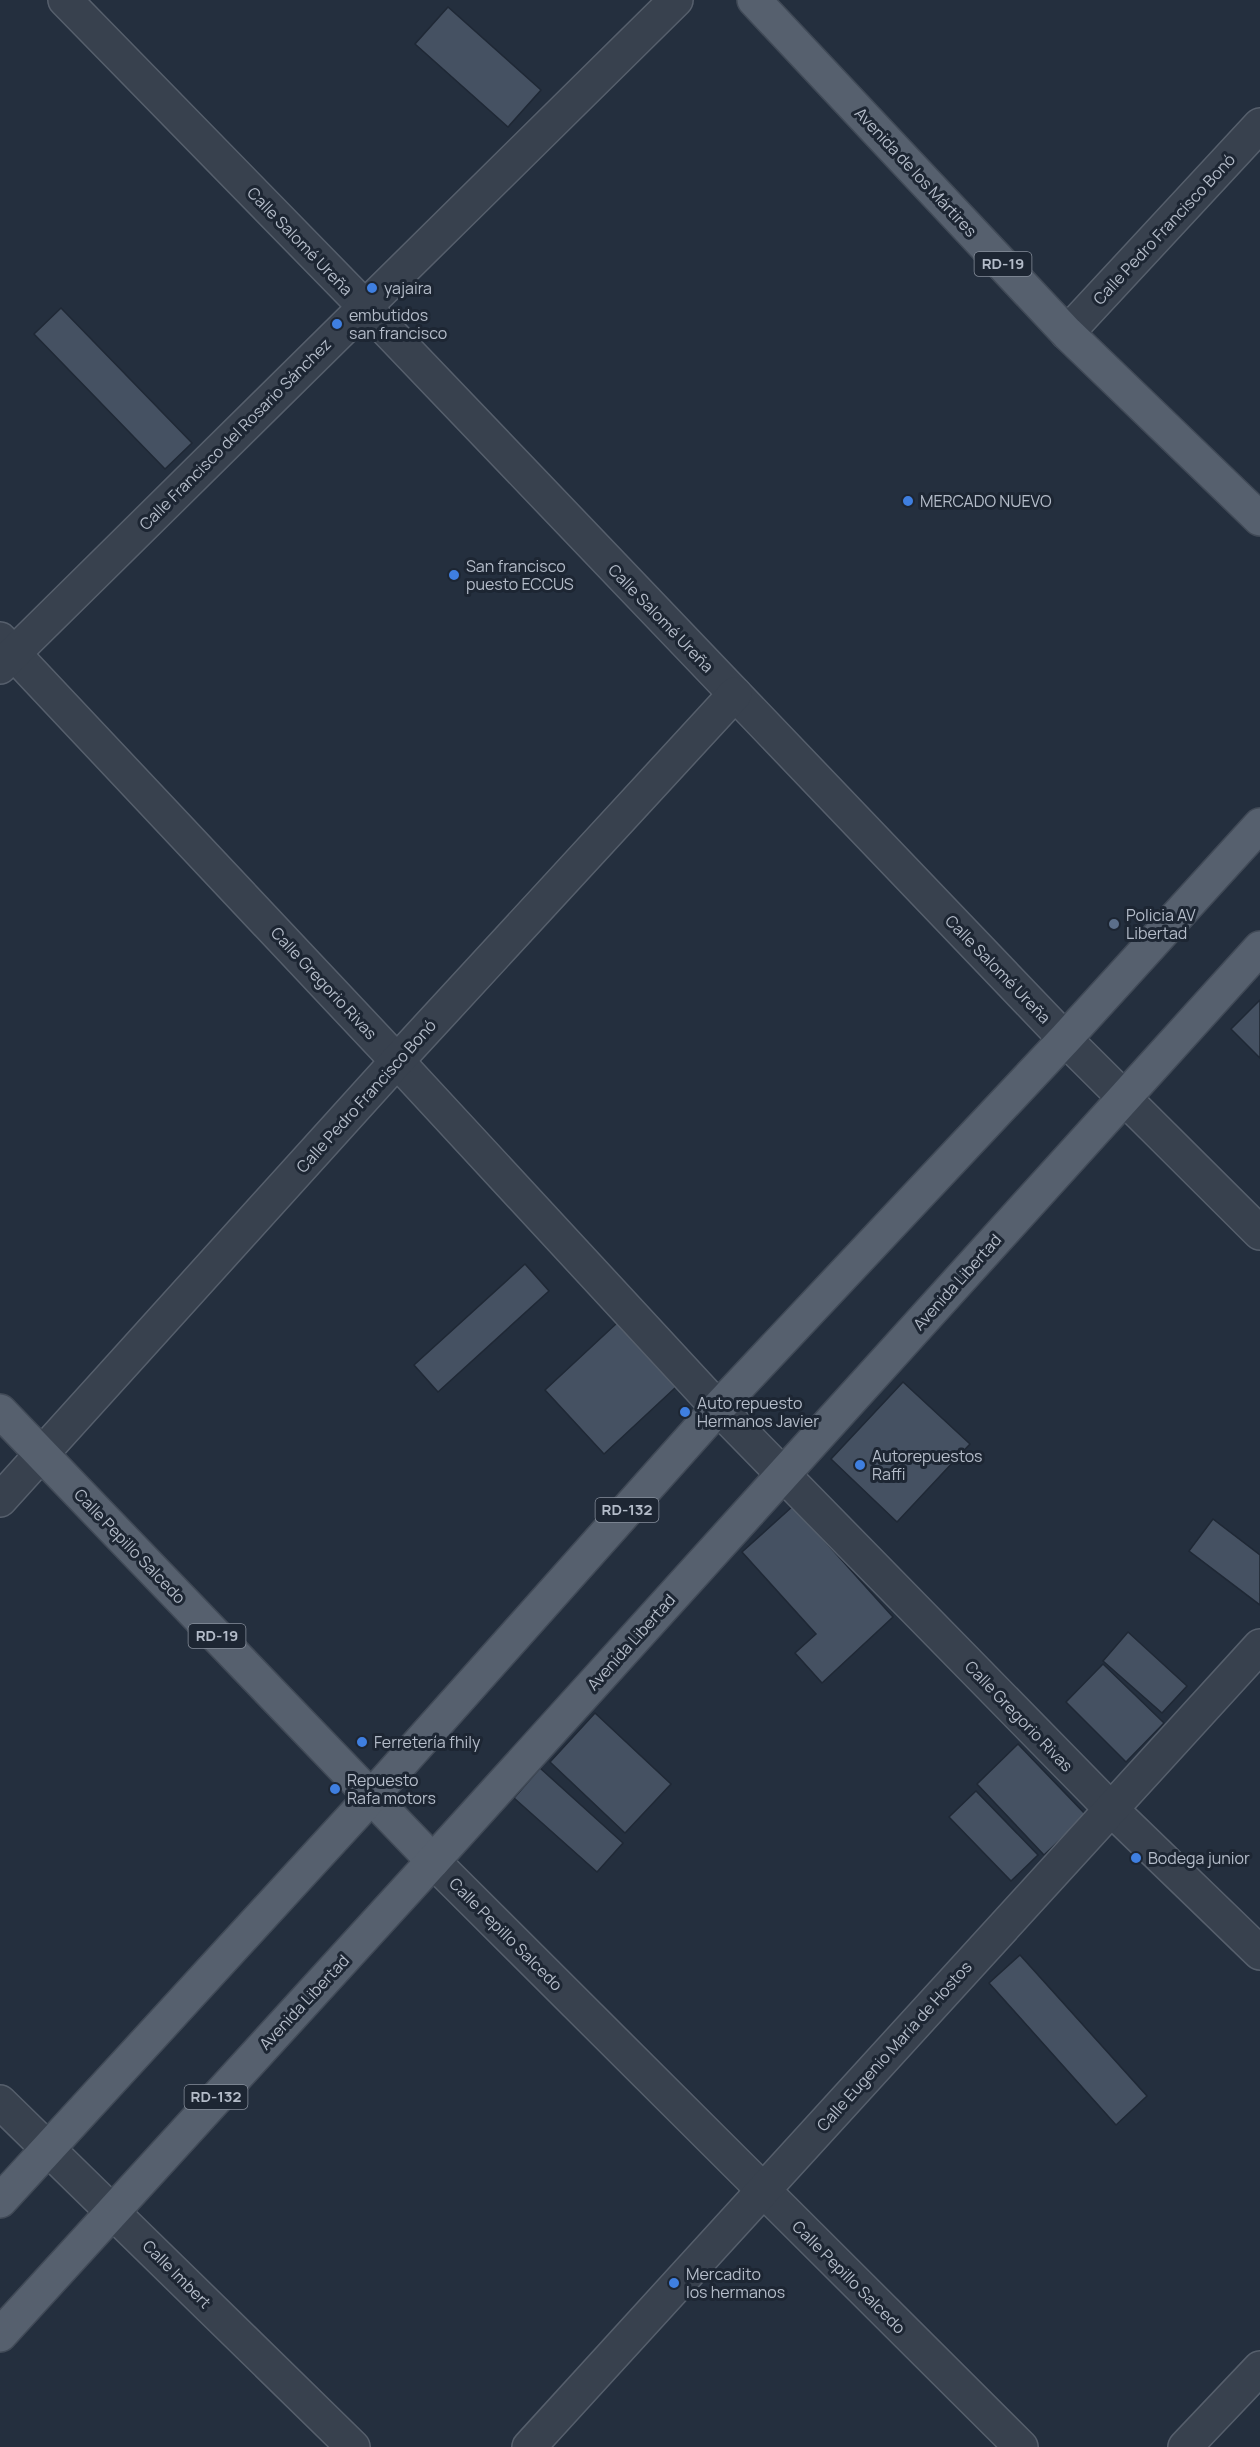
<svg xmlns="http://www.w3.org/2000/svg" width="1260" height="2447" viewBox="0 0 1260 2447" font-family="Manrope,sans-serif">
<rect width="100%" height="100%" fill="#242f3e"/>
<!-- building -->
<g fill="#455162" stroke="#1f2835" stroke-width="1.5">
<path d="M448 7 541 90 508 127 415 44Z"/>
<path d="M61 308 192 443 165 469 34 334Z"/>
<path d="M1260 1000V1058L1231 1029Z"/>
<path d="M525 1264 549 1291 438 1392 414 1365Z"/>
<path d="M617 1323 676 1387 604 1454 545 1390Z"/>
<path d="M903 1382 970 1444 897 1522 831 1459Z"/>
<path d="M793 1506 893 1617 822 1683 795 1653 816 1634 742 1552Z"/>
<path d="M1213 1519 1260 1555V1605L1189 1551Z"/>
<path d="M1128 1632 1187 1686 1162 1713 1103 1661Z"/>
<path d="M1103 1664 1164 1723 1126 1762 1066 1702Z"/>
<path d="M595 1713 671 1784 625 1833 550 1762Z"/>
<path d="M1018 1744 1086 1815 1044 1855 977 1784Z"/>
<path d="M540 1768 623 1843 597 1872 514 1798Z"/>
<path d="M976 1791 1038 1855 1011 1881 949 1817Z"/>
<path d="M1020 1955 1147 2096 1116 2125 989 1983Z"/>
</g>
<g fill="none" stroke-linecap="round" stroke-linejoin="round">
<!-- minor casing -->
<g stroke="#565f6c" stroke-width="36">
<g id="minor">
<path d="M65 0 364 306 1065 1039 1260 1233"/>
<path d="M1067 333 1260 125"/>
<path d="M0 639 397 1061 718 1408 1111 1809 1260 1953"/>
<path d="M0 667 676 0"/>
<path d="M0 1500 397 1061 735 694"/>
<path d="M433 1861 1021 2447"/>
<path d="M0 2102 353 2447"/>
<path d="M529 2447 1260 1646"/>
<path d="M1185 2447 1260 2368"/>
</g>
</g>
<!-- major casing -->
<g stroke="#414a57" stroke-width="36">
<g id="major">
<path d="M754 0 1067 333 1260 519"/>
<path d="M0 1411 433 1861"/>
<path d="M0 2201 371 1797 718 1408 1065 1039 1260 825"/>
<path d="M0 2335 433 1861 1260 948"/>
</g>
</g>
<!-- minor -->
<use href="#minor" stroke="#38414e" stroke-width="33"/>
<!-- major -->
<use href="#major" stroke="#56606e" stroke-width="33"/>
</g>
<!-- markers -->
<g fill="#3f7fe0" stroke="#1d2633" stroke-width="2">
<circle cx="372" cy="288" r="6"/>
<circle cx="337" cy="324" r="6"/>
<circle cx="908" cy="501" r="6"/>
<circle cx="454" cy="575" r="6"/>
<circle cx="685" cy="1412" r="6"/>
<circle cx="860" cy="1465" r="6"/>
<circle cx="362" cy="1742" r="6"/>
<circle cx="335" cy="1789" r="6"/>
<circle cx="1136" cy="1858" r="6"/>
<circle cx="674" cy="2283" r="6"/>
</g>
<circle fill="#5c6f8a" stroke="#1d2633" stroke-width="2" cx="1114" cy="924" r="6"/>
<g text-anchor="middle" stroke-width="6" stroke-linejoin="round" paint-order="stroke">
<!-- shield labels -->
<g fill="#1d2633" stroke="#878f9c" stroke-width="1.5">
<rect x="974.5" y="252" width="57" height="24" rx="4.5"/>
<rect x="595.5" y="1498" width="63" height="24" rx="4.5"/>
<rect x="188.5" y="1624" width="57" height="24" rx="4.5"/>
<rect x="184.5" y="2085" width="63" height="24" rx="4.5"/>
</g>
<g font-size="15" font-weight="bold" fill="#b4bcc9">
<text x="1003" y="269">RD-19</text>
<text x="627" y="1515">RD-132</text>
<text x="217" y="1641">RD-19</text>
<text x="216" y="2102">RD-132</text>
</g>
<!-- street labels -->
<g font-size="16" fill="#b4bcc9" stroke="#1d2633">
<text transform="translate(916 172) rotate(47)" y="6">Avenida de los Mártires</text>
<text transform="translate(1164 229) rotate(-47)" y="6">Calle Pedro Francisco Bonó</text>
<text transform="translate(300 241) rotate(46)" y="6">Calle Salomé Ureña</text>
<text transform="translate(235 434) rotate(-45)" y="6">Calle Francisco del Rosario Sánchez</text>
<text transform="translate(661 618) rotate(46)" y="6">Calle Salomé Ureña</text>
<text transform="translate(998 969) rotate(46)" y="6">Calle Salomé Ureña</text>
<text transform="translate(324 983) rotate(47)" y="6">Calle Gregorio Rivas</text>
<text transform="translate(366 1096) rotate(-48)" y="6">Calle Pedro Francisco Bonó</text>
<text transform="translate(957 1282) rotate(-48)" y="6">Avenida Libertad</text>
<text transform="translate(130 1546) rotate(46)" y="6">Calle Pepillo Salcedo</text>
<text transform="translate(631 1642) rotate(-48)" y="6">Avenida Libertad</text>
<text transform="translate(1019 1716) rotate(46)" y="6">Calle Gregorio Rivas</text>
<text transform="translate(506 1934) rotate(45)" y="6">Calle Pepillo Salcedo</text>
<text transform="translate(304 2002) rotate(-47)" y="6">Avenida Libertad</text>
<text transform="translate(894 2046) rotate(-48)" y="6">Calle Eugenio María de Hostos</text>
<text transform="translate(177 2274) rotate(45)" y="6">Calle Imbert</text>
<text transform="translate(849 2277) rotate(45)" y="6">Calle Pepillo Salcedo</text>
</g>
<!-- poi labels -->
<g font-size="16" fill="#b4bcc9" stroke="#1d2633" text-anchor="start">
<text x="384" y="294">yajaira</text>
<text x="349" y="321">embutidos<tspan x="349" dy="18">san francisco</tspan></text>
<text x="920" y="507">MERCADO NUEVO</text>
<text x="466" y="572">San francisco<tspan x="466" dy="18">puesto ECCUS</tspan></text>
<text x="1126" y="921">Policia AV<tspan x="1126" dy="18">Libertad</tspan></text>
<text x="697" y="1409">Auto repuesto<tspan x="697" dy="18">Hermanos Javier</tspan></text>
<text x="872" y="1462">Autorepuestos<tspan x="872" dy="18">Raffi</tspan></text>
<text x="374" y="1748">Ferretería fhily</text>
<text x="347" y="1786">Repuesto<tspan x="347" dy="18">Rafa motors</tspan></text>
<text x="1148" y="1864">Bodega junior</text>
<text x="686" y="2280">Mercadito<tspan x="686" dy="18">los hermanos</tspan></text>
</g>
</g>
</svg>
